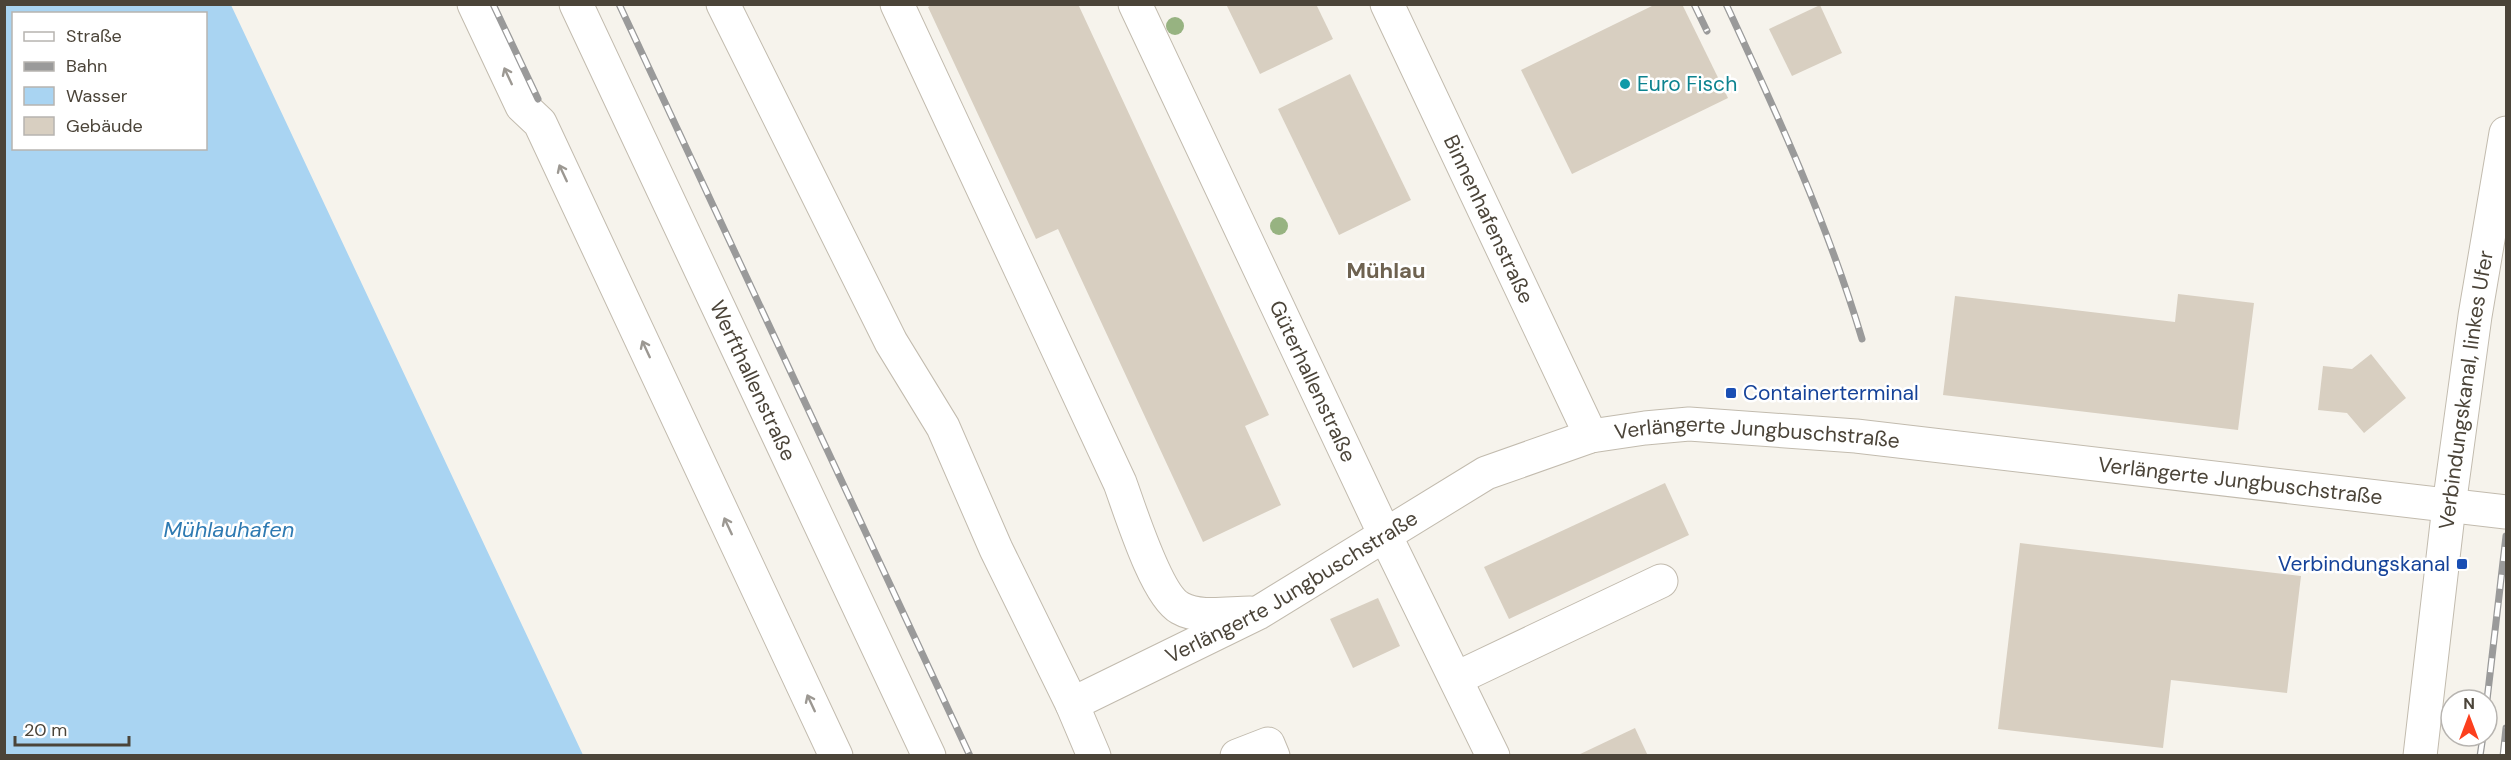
<svg xmlns="http://www.w3.org/2000/svg" width="2511" height="760" viewBox="0 0 2511 760" font-family="'DM Sans',sans-serif">
<rect width="100%" height="100%" fill="#f6f3ec"/>
<!-- water -->
<path fill="#a9d4f2" fill-rule="evenodd" d="M4 5H231L583 755H5ZM14 14H206V148H14Z"/>
<!-- building -->
<g fill="#d8cfc1">
<path d="M933 4H1078L1269 415 1245 426 1281 505 1203 542 1058 229 1036 239 928 7Z"/>
<path d="M1226 4H1316L1333 39 1260 74Z"/>
<path d="M1656 4H1682L1728 98 1572 174 1521 70Z"/>
<path d="M1820 5 1842 53 1792 76 1769 29Z"/>
<path d="M1350 74 1411 200 1339 235 1278 109Z"/>
<path d="M2178 294 2254 303 2238 430 1943 395 1955 296 2175 322Z"/>
<path d="M2371 354 2406 398 2364 433 2347 413 2318 410 2323 366 2352 369Z"/>
<path d="M1665 483 1689 535 1509 619 1484 567Z"/>
<path d="M2020 543 2301 576 2287 693 2171 680 2163 748 1998 729Z"/>
<path d="M1378 598 1400 646 1353 668 1330 619Z"/>
<path d="M1635 728 1648 756H1576Z"/>
</g>
<g fill="none" stroke-linecap="round" stroke-linejoin="round">
<!-- minor casing -->
<g stroke="#c2bbae" stroke-width="35">
<g id="minor">
<path d="M474 4 522 106 540 123 836 756"/>
<path id="s1" d="M576 4 929 756"/>
<path d="M723 4 891 342 943 427 996 549 1072 704 1094 756"/>
<path d="M897 4 1120 483C1130 510 1156 595 1180 608 1199 619 1229 613 1250 613"/>
<path id="s2" d="M1135 4 1385 535 1493 756"/>
<path id="s3" d="M1387 4 1591 436"/>
<path d="M1457 678 1661 581"/>
<path id="s4" d="M1072 704 1258 613 1486 473 1591 436 1645 428 1689 424 1856 436 2506 512"/>
<path d="M1237 756 1268 744 1273 756"/>
<path id="s5" d="M2420 756 2449 506 2475 316 2506 133"/>
</g>
</g>
<!-- minor -->
<use href="#minor" stroke="#fff" stroke-width="33"/>
<!-- rail casing -->
<g stroke="#9a9a9a" stroke-width="7">
<g id="rail">
<path d="M493 4 538 99"/>
<path d="M619 4 970 756"/>
<path d="M1694 4 1707 31"/>
<path d="M1726 4C1777 114 1827 222 1862 339"/>
<path d="M2487 700 2506 536"/>
<path d="M2480 756 2483 736"/>
<path d="M2503 756 2506 728"/>
</g>
</g>
<!-- rail -->
<use href="#rail" stroke="#fff" stroke-width="4.5" stroke-dasharray="14" stroke-linecap="butt"/>
</g>
<!-- trees -->
<g fill="#97b381">
<circle cx="1175" cy="26" r="9"/>
<circle cx="1279" cy="226" r="9"/>
</g>
<!-- one-way arrows -->
<defs><path id="oneway-shaft" d="M-6 0H5M1.5-3L5.5 0L1.5 3" fill="none" stroke-width="1.6" stroke-linecap="round" stroke-linejoin="round" transform="scale(1.5)"/></defs>
<g stroke="#9c9892">
<use href="#oneway-shaft" transform="translate(508 76) rotate(-115)"/>
<use href="#oneway-shaft" transform="translate(563 173) rotate(-115)"/>
<use href="#oneway-shaft" transform="translate(646 349) rotate(-115)"/>
<use href="#oneway-shaft" transform="translate(728 526) rotate(-115)"/>
<use href="#oneway-shaft" transform="translate(811 703) rotate(-115)"/>
</g>
<!-- markers -->
<circle fill="#0f9aa8" stroke="#fff" stroke-width="2" cx="1625" cy="84" r="6"/>
<g fill="#1a4fb4" stroke="#fff" stroke-width="2">
<rect x="1725" y="387" width="12" height="12" rx="3"/>
<rect x="2456" y="558" width="12" height="12" rx="3"/>
</g>
<g text-anchor="middle" stroke-width="5" stroke-linejoin="round" paint-order="stroke">
<!-- culture labels -->
<g font-size="21" fill="#0d838f" stroke="#fff" text-anchor="start">
<text x="1637" y="91">Euro Fisch</text>
</g>
<!-- street labels -->
<g font-size="21" fill="#4b4439" stroke="#fff">
<text dy="7" stroke="none"><textPath href="#s3" startOffset="238">Binnenhafenstraße</textPath></text>
<text dy="7" stroke="none"><textPath href="#s1" startOffset="416">Werfthallenstraße</textPath></text>
<text dy="7" stroke="none"><textPath href="#s2" startOffset="417">Güterhallenstraße</textPath></text>
<text dy="7" stroke="none"><textPath href="#s5" startOffset="369">Verbindungskanal, linkes Ufer</textPath></text>
<text dy="7" stroke="none"><textPath href="#s4" startOffset="753">Verlängerte Jungbuschstraße</textPath></text>
<text dy="7" stroke="none"><textPath href="#s4" startOffset="1239">Verlängerte Jungbuschstraße</textPath></text>
<text dy="7" stroke="none"><textPath href="#s4" startOffset="249">Verlängerte Jungbuschstraße</textPath></text>
</g>
<!-- transit labels -->
<g font-size="21" fill="#164399" stroke="#fff" text-anchor="start">
<text x="1743" y="400">Containerterminal</text>
<text x="2450" y="571" text-anchor="end">Verbindungskanal</text>
</g>
<!-- neighbourhood labels -->
<g font-size="22" font-weight="bold" fill="#6e6250" stroke="#fff">
<text x="1386" y="278">Mühlau</text>
</g>
<!-- water labels -->
<g font-size="22" font-style="italic" fill="#2e7ab2" stroke="#fff">
<text x="229" y="537">Mühlauhafen</text>
</g>
</g>
<!-- border -->
<rect width="2511" height="760" fill="none" stroke="#4b4439" stroke-width="12"/>
<!-- legend -->
<rect x="12" y="12" width="195" height="138" fill="#ffffff" stroke="#b7b4b0" stroke-width="1.5"/>
<rect x="24" y="32" width="30" height="9" fill="#ffffff" stroke="#b7b4b0" stroke-width="1.5"/>
<text x="66" y="42" font-size="18" fill="#4b4439">Straße</text>
<rect x="24" y="62" width="30" height="9" fill="#9a9a9a" stroke="#b7b4b0" stroke-width="1.5"/>
<text x="66" y="72" font-size="18" fill="#4b4439">Bahn</text>
<rect x="24" y="87" width="30" height="18" fill="#a9d4f2" stroke="#b7b4b0" stroke-width="1.5"/>
<text x="66" y="102" font-size="18" fill="#4b4439">Wasser</text>
<rect x="24" y="117" width="30" height="18" fill="#d8cfc1" stroke="#b7b4b0" stroke-width="1.5"/>
<text x="66" y="132" font-size="18" fill="#4b4439">Gebäude</text>
<!-- north arrow -->
<g transform="translate(2469 718)"><circle r="28" fill="#ffffff" stroke="#b7b4b0" stroke-width="1.5"/>
<path d="M0-4.5L10 22L0 15L-10 22Z" fill="#fc3f1d"/>
<text y="-9" font-size="16" font-weight="bold" text-anchor="middle" fill="#4b4439">N</text>
</g>
<!-- scale -->
<path d="M15 736v9h114v-9" fill="none" stroke="#4b4439" stroke-width="3"/>
<text x="24" y="736" font-size="18" fill="#4b4439" stroke="#ffffff" stroke-width="4.5" paint-order="stroke">20 m</text>
</svg>
